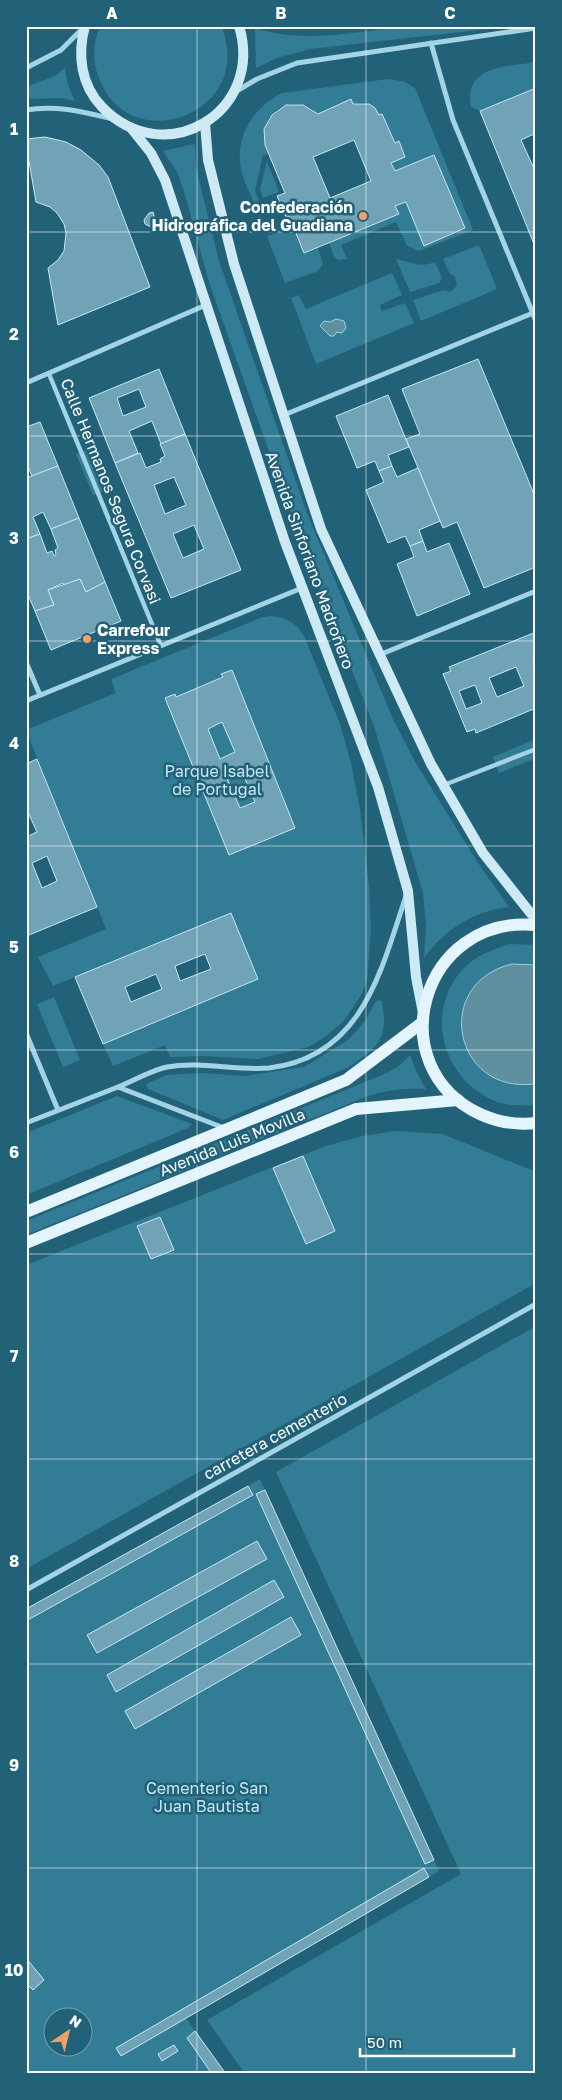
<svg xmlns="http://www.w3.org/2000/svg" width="562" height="2100" viewBox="0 0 562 2100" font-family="'Golos Text',sans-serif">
<rect width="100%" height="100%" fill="#226279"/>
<!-- green -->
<g fill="#327c95" fill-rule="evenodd">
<path d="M100 26H221C258 112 129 161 99 78 92 61 93 43 100 26Z"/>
<path d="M405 26H515L310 49 277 58 256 68 255 28C304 44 355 32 405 26Z"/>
<path d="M536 62V88L480 111 471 107C463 65 507 67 536 62Z"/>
<path d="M65 68 68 85 75 101 62 98 26 99V87L55 76Z"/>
<path d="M388 79 405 82 415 88 473 230 419 251 407 246 396 222 341 245 347 259 338 260 334 256 329 243 398 214 395 206 406 202 424 245 465 228 434 155 395 171 391 163 405 157 399 142 395 143 382 114 379 115C374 104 364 100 353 104L351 100 318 114C288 87 253 118 268 154L263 155 255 191 259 201 254 203C250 193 245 183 242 174 233 139 252 108 282 93Z"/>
<path d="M195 144 196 168 219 261 308 516 393 719 414 760 478 863 509 907C474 911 445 929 424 958L426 926 423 893 375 729 294 522 209 282 184 191 177 172 163 151Z"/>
<path d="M267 161 279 192 263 198 260 189Z"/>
<path d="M293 226 304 253 318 248 323 264 318 271 285 283 267 236Z"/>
<path d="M479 245 497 289 421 321 413 300 443 290 451 292 457 285 455 277 450 274 443 259Z"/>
<path d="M396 259C411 262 420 268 435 262L442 278 439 283 410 292Z"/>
<path d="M392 273 402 295 380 305 382 311 405 303 414 323 316 364 291 298 299 295 306 309Z"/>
<path d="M86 450 103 492 93 495 76 454Z"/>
<path d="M269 616C285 617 296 622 304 636L340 724 351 763 360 809 369 886 371 930 367 981 361 995 344 1021 325 1037 308 1047 258 1059 204 1056 170 1057 165 1045 113 1066 103 1044 258 979 231 913 53 986 38 957 106 929 26 730 116 693 111 679 260 618Z"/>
<path d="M536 739V758L499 773 493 757Z"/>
<path d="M511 944 536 945 535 1105C524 1106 512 1106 501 1103 443 1085 421 1009 466 966 479 954 494 949 511 944Z"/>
<path d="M54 997 80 1060 63 1067 37 1004Z"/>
<path d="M380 1000 382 1002C389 1039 378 1047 349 1067L223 1120 148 1089 146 1084 167 1075 202 1073 244 1076 304 1067 348 1040 366 1020 375 1002Z"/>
<path d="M410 1055 415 1069 426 1089C403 1088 384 1090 363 1098L26 1235V1221L382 1075 399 1066Z"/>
<path d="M117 1096 192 1124 188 1128 26 1195V1133Z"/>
<path d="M397 1131 443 1134 536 1172V1283L26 1569V1265L326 1146 362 1136Z"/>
<path d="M536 1326V2074H245L207 2020 461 1874 276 1472Z"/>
<path d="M260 1479 439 1871 186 2018 226 2074H26V1609ZM52 2018H82V2048H52Z"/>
</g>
<!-- water -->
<g fill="#6090a0" stroke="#97d3e6">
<path d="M336 319 344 321 346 328 342 333 337 332 334 336H330L320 326 324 321 330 322Z"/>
<path d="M512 964 536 965V1083L534 1084C453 1094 432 983 512 964Z"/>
</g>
<!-- building -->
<g fill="#70a3b6" stroke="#c6e8f4" fill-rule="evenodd">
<path d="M536 88V133L521 140 536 173V249L480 111Z"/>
<path d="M351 99 353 104H369L375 108 379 115 382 114 395 143 399 141 405 157 391 163 395 171 434 155 465 228 424 246 406 202 395 206 399 214 304 253 289 216 286 217 277 196 285 193 265 145 264 129 272 115 286 105H303L318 114ZM354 140 371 181 330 198 313 157Z"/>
<path d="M45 137 66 142 81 150 99 165 108 177 150 287 58 325 48 268 58 260 64 251 66 233 64 224 57 213 50 207 36 202 26 144V139Z"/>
<path d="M153 212 157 227 153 228 145 224 144 220 149 213Z"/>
<path d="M478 359 536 499V567L484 588 457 522 443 528 406 439 420 434 402 389Z"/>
<path d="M159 369 185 434 161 444 152 421 129 431 138 453 115 463 89 398ZM139 389 146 407 123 416 117 398Z"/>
<path d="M388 395 409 447 388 455 392 466 379 471 375 461 357 468 336 416Z"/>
<path d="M40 422 58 466 32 476 26 462V427Z"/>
<path d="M185 434 241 570 171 598 115 463 140 453 146 468 161 462 160 459 165 456 160 444ZM174 477 186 505 165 514 154 485ZM194 525 204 549 183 558 173 534Z"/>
<path d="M58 466 79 518 51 529 43 512 33 517 40 534 26 539V478Z"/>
<path d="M392 466 397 477 418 468 440 521 419 530 423 541 410 546 405 536 388 543 366 490 384 482 379 471Z"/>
<path d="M79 518 105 582 86 592 80 579 64 585 63 583 48 590 54 605 35 611 26 590V539L40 534 47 553 52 551 54 556 56 554 55 550 58 548 51 529Z"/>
<path d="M423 541 427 552 449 543 470 594 417 616 397 564 414 557 410 546Z"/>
<path d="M80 579 86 592 105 582 121 621 51 650 35 611 54 605 48 590Z"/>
<path d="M536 632V659L533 660 536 666V708L476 733 475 729 467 732 443 674 451 671 449 667ZM516 667 524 686 497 697 489 678ZM475 685 482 703 466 709 459 691Z"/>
<path d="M232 670 295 828 229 855 165 698 175 694 176 697 223 677 221 674ZM222 722 235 752 220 759 208 729ZM242 772 255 802 240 808 227 778Z"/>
<path d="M37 759 97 907 29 935 26 928V837L37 832 26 808V764ZM47 856 57 881 42 888 32 863Z"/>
<path d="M231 913 258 979 103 1044 75 977ZM205 954 211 969 180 981 175 966ZM156 974 162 989 131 1002 125 987Z"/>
<path d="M303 1156 335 1231 306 1244 273 1168Z"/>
<path d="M160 1217 174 1250 151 1259 137 1226Z"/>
<path d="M248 1486 253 1495 26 1621V1609Z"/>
<path d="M265 1490 434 1860 425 1864 256 1494Z"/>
<path d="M257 1541 267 1559 97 1653 87 1635Z"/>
<path d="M274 1580 284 1597 116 1692 107 1675Z"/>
<path d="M291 1617 301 1635 135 1729 125 1711Z"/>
<path d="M424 1868 429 1877 121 2056 116 2048Z"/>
<path d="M26 1958 44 1980 33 1990 26 1983Z"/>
<path d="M195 2031 226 2074H212L187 2038Z"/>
<path d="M174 2045 178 2051 162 2061 158 2054Z"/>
</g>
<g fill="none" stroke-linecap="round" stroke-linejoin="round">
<!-- pedestrian -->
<g stroke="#a3d4e5" stroke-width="4.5">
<path d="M49 374 161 646"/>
<path d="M444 785 536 749"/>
</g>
<!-- minor -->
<g stroke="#a3d4e5" stroke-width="5">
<path d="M431 43 453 120 536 321"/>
<path d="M26 68 61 50 83 28"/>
<path d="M235 92 257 79 297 63 536 28"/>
<path d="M26 110C58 105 83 112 113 119"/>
<path d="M26 383 206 305"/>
<path d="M284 415 533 313"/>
<path d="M379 655 536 591"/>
<path d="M26 662 40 695"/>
<path d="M26 701 302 588"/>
<path d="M26 1033 58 1110"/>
<path d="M118 1087 224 1128"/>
<path d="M26 1123C57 1111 88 1099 118 1087 134 1081 151 1070 167 1067 201 1061 235 1071 269 1068 363 1057 381 970 406 896"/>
<path d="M26 1590 536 1304"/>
</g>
<!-- secondary -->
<g stroke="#cde9f4" stroke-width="10">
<path d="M85 26C77 55 81 85 102 107 165 172 265 112 239 26"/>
<path d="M205 123 208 160 234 264 321 529 431 764 483 853 536 920"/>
<path d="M131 128 151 153 165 180 285 542 378 787 408 891 416 977 423 1013"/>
</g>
<!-- primary -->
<g stroke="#e4f4fc" stroke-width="12">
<path d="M536 925C422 914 378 1066 480 1114 497 1122 517 1125 536 1123"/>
<path d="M26 1212 346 1080 423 1022"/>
<path d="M26 1243 356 1109 458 1100"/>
</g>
</g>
<!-- grid -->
<path fill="none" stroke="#fff" stroke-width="1" stroke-opacity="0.55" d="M197 26V2074M366 26V2074M26 232H536M26 436H536M26 641H536M26 846H536M26 1050H536M26 1254H536M26 1459H536M26 1664H536M26 1868H536"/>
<!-- markers -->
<g fill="#f0a066" stroke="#226279" stroke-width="2">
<circle cx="363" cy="216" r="5"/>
<circle cx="87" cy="639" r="5"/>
</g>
<g text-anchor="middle" stroke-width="5" stroke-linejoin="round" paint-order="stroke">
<!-- poi labels -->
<g font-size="16" font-weight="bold" fill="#fff" stroke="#226279" text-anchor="end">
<text x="353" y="213">Confederación<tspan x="353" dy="18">Hidrográfica del Guadiana</tspan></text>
<text x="97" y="636" text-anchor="start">Carrefour<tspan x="97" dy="18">Express</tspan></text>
</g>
<!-- street labels -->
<g font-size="16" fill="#fff" stroke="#226279">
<text transform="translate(111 491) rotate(68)" y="6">Calle Hermanos Segura Corvasi</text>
<text transform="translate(310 560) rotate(70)" y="6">Avenida Sinforiano Madroñero</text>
<text transform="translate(232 1142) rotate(-22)" y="6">Avenida Luis Movilla</text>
<text transform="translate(275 1436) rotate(-29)" y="6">carretera cementerio</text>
</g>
<!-- park labels -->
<g font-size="16" fill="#c6e8f4" stroke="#226279">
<text x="217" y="777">Parque Isabel<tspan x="217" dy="18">de Portugal</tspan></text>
<text x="207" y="1794">Cementerio San<tspan x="207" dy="18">Juan Bautista</tspan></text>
</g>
</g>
<!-- border -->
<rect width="562" height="2100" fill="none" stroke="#226279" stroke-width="55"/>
<!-- north arrow -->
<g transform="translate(68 2032) rotate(35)"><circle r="24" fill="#226279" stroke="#7aa1af"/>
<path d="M0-4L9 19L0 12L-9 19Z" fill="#f0a066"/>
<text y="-8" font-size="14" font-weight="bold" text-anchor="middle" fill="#ffffff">N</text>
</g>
<!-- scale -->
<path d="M360 2048v8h154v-8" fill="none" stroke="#ffffff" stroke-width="2.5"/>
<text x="367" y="2048" font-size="15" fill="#ffffff" stroke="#226279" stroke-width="4" paint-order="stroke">50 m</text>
<rect x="28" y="28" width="506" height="2044" fill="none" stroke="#fff" stroke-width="2"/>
<g font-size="16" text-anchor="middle" font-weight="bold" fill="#fff">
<text x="112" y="19">A</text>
<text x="281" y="19">B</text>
<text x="450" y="19">C</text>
<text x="14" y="135">1</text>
<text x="14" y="340">2</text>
<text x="14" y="544">3</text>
<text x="14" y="749">4</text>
<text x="14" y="953">5</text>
<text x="14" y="1158">6</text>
<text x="14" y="1362">7</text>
<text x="14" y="1567">8</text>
<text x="14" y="1771">9</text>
<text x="14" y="1976">10</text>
</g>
</svg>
